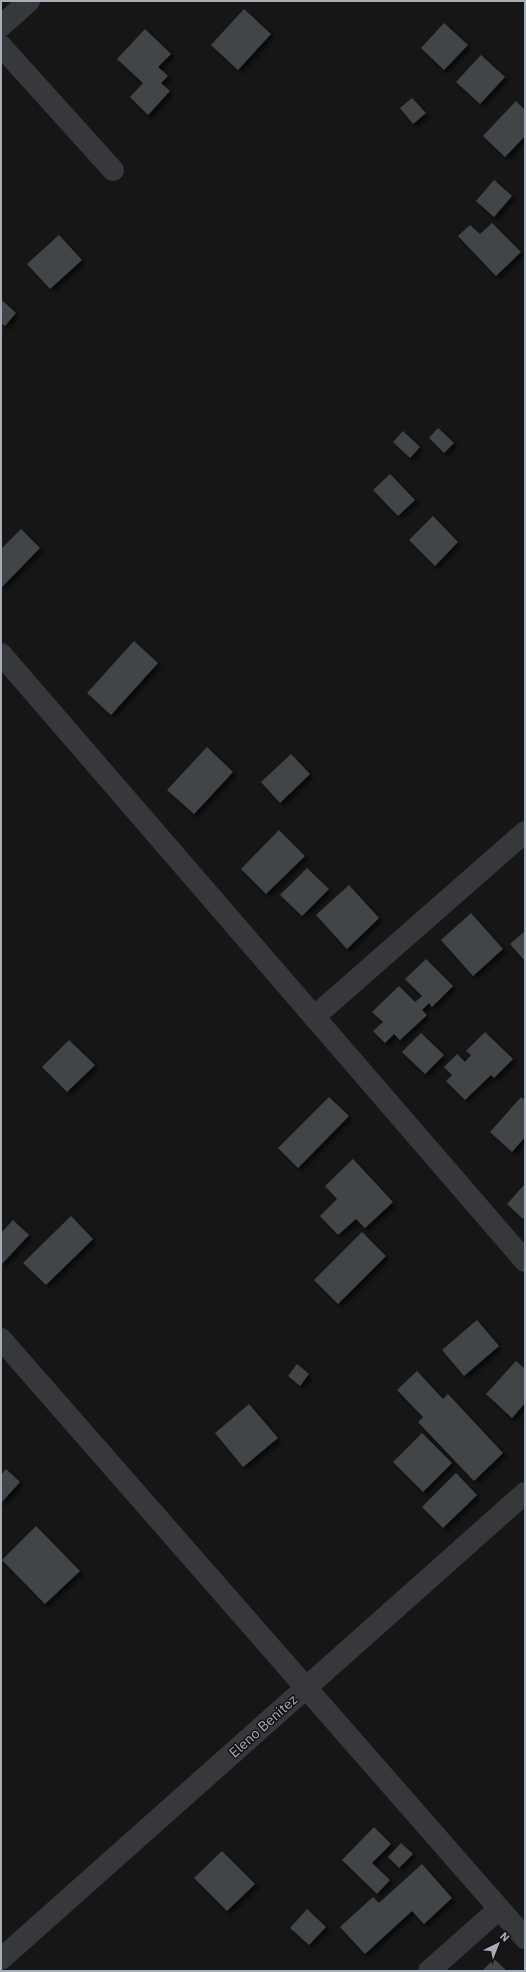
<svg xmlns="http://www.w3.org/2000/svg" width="526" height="1972" viewBox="0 0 526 1972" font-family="'IBM Plex Sans',sans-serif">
<defs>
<filter id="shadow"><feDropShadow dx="3.5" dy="3.5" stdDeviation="2" flood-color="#0009"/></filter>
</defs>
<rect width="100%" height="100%" fill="#161617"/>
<!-- building -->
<g fill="#424447" filter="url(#shadow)">
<path d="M244 9 271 34 238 70 211 45Z"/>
<path d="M444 23 468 45 444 70 421 48Z"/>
<path d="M145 29 171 54 158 67 168 76 161 83 170 91 148 115 130 97 143 83 117 59Z"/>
<path d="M481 55 505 77 480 104 456 82Z"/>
<path d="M412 98 426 113 413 124 400 108Z"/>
<path d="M516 101 525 110V136L505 157 483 136Z"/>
<path d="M494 180 512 196 494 217 476 201Z"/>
<path d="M492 223 521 252 496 276 458 236 470 225 480 234Z"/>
<path d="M59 235 82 260 50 289 27 264Z"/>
<path d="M3 301 16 313 5 326 1 323V303Z"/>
<path d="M438 428 454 443 444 453 429 438Z"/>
<path d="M403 431 420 447 410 458 393 442Z"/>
<path d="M390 474 415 500 398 516 373 490Z"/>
<path d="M433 516 458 542 435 566 409 540Z"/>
<path d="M21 529 40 548 1 588V549Z"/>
<path d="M134 641 158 663 111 715 87 693Z"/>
<path d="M207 747 233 772 194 814 167 790Z"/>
<path d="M291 754 310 774 280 803 261 782Z"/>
<path d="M279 830 305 856 266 894 241 869Z"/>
<path d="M307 868 329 889 302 916 280 895Z"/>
<path d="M349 885 379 918 347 949 316 915Z"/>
<path d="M471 913 503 949 473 976 441 940Z"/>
<path d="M525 931V961L510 944Z"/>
<path d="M426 959 453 986 432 1007 429 1003 422 1010 427 1015 400 1040 394 1034 385 1043 373 1031 383 1022 372 1012 399 986 415 1002 422 996 405 979Z"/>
<path d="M485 1032 513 1059 494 1078 491 1075 465 1100 446 1081 452 1075 444 1067 457 1054 465 1062 471 1055 466 1051Z"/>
<path d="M421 1033 444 1055 425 1074 402 1052Z"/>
<path d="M69 1040 95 1065 67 1092 42 1067Z"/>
<path d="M329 1097 349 1116 298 1168 278 1148Z"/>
<path d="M521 1097 525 1100V1137L512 1152 490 1132Z"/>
<path d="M353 1159 393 1202 365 1228 356 1219 338 1235 320 1216 337 1199 325 1186Z"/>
<path d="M525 1184V1216L523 1219 507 1204Z"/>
<path d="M71 1216 93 1239 46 1285 23 1263Z"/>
<path d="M13 1220 29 1235 1 1265V1233Z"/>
<path d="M362 1232 386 1256 338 1304 314 1280Z"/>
<path d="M477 1320 499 1346 464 1376 442 1350Z"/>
<path d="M516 1361 525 1369V1403L512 1418 486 1394Z"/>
<path d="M297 1364 309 1374 300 1386 288 1376Z"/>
<path d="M417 1371 443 1399 448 1394 503 1453 474 1481 418 1422 423 1417 397 1390Z"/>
<path d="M249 1404 278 1438 243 1467 215 1433Z"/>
<path d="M422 1433 452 1463 423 1492 393 1462Z"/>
<path d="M6 1469 20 1482 1 1503V1475Z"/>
<path d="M456 1473 477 1495 443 1528 422 1507Z"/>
<path d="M36 1526 80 1571 45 1604 2 1560Z"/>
<path d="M374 1827 391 1844 372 1863 390 1880 377 1894 342 1860Z"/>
<path d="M401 1843 413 1854 399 1868 388 1857Z"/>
<path d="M222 1851 255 1884 227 1911 194 1878Z"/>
<path d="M422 1864 452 1898 424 1924 412 1911 365 1954 340 1927 373 1897 379 1903Z"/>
<path d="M307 1909 326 1927 309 1945 290 1928Z"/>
<path d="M494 1959 507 1971H482Z"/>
</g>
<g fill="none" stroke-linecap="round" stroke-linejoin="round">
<!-- minor -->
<g stroke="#37383c" stroke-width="22">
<path d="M1 26 29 1"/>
<path d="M1 46 113 170"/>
<path d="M1 654 525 1261"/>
<path d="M314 1017 525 832"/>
<path d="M1 1339 525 1938"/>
<path d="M1 1959 525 1493"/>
<path d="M429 1971 499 1909"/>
</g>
</g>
<g text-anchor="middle" stroke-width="3" stroke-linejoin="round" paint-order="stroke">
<!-- street labels -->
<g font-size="14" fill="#a8aeb8" stroke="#111112">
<text transform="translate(263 1726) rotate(-42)" y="5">Eleno Benitez</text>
</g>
</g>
<!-- border -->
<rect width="526" height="1972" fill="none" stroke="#a8aeb8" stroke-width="4"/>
<!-- north arrow -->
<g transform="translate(498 1944) rotate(43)" stroke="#111112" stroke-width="3" paint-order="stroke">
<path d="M0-3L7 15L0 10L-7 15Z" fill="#a8aeb8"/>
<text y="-6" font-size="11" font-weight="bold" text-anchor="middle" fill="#a8aeb8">N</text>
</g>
</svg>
